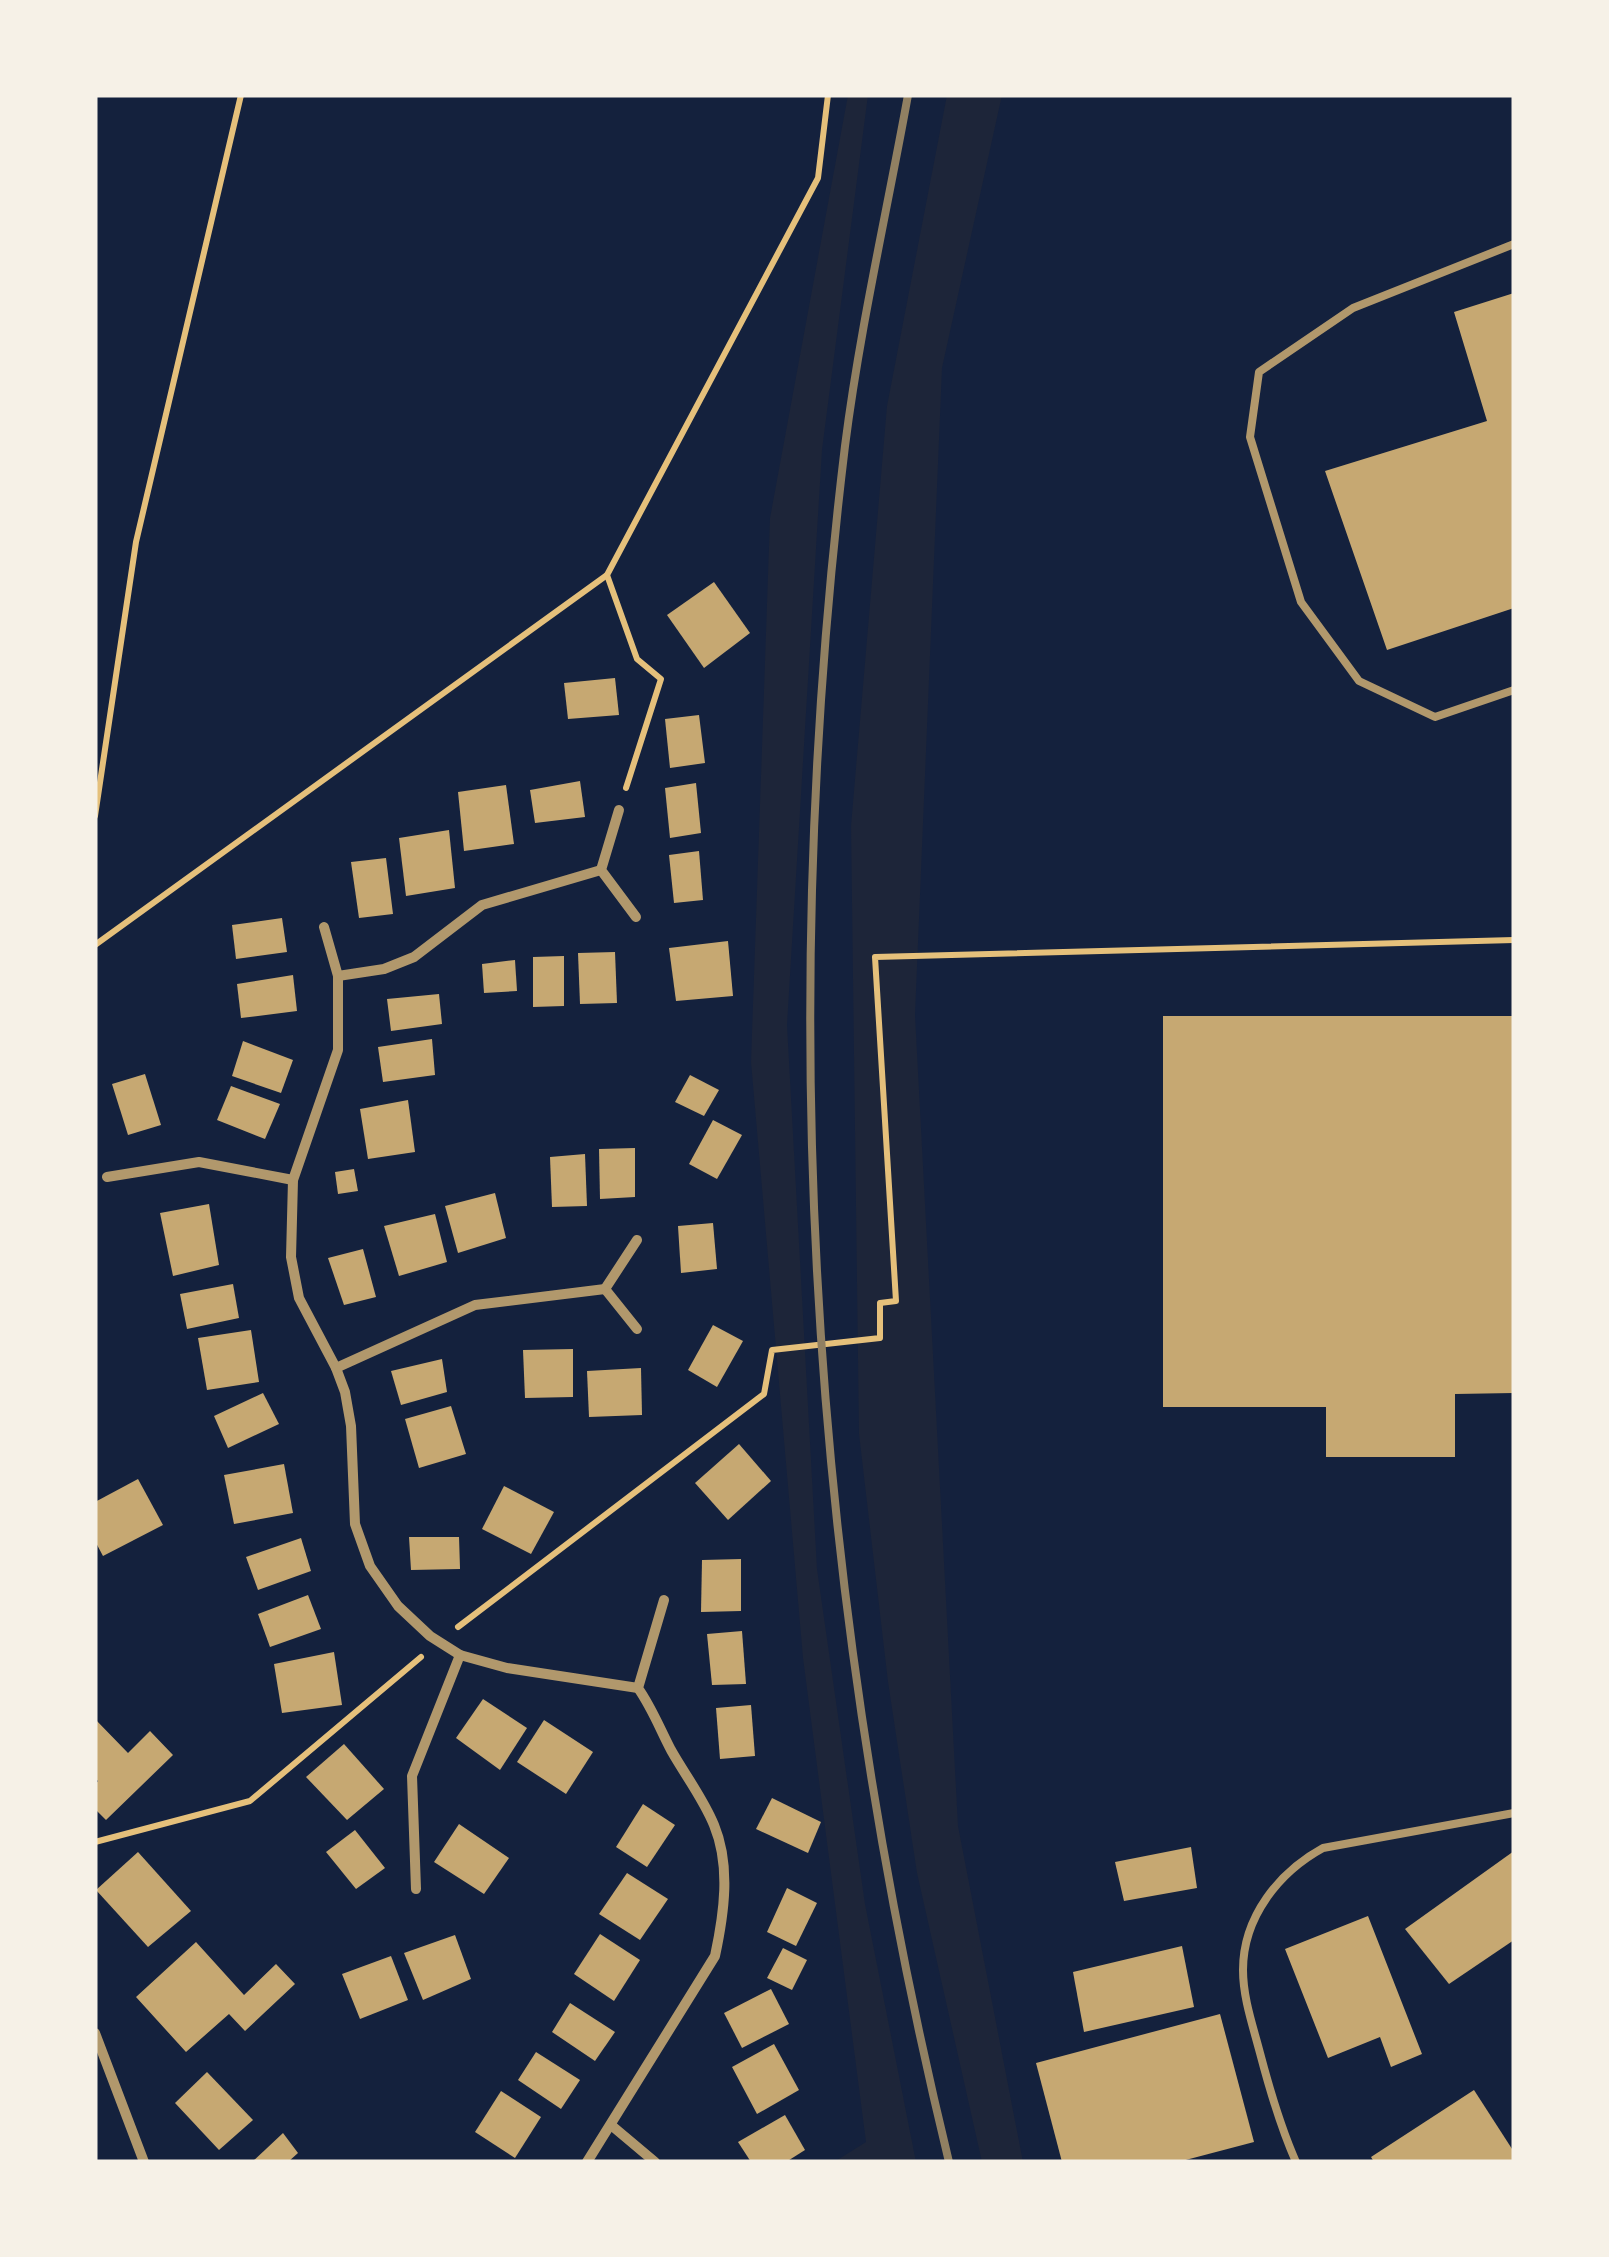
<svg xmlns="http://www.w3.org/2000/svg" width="1609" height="2257" viewBox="0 0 1609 2257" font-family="'Golos Text',sans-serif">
<rect width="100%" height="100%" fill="#14213d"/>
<!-- green -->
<g fill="#1d2539">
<path d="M848 95H868L822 450 787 1025 817 1569 865 1904 916 2162H834L866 2142 803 1658 751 1062 770 518Z"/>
<path d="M947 95H1002L942 368 915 1015 958 1826 1023 2162H982L917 1873 888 1682 859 1434 851 826 887 406Z"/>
</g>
<!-- building -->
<g fill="#c6a872">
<path d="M1514 293V608L1387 650 1325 471 1487 421 1454 312Z"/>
<path d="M714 582 750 633 704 668 667 615Z"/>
<path d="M615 678 619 715 568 719 564 683Z"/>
<path d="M699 715 705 763 670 768 665 719Z"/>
<path d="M580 781 585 817 535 823 530 790Z"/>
<path d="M696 783 701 833 670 838 665 788Z"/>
<path d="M506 785 514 844 464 851 458 792Z"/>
<path d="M449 830 455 888 406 896 399 838Z"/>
<path d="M699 851 703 900 674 903 669 855Z"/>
<path d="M386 858 393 914 359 918 351 862Z"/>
<path d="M282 918 287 952 236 959 232 925Z"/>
<path d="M728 941 733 996 676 1001 669 948Z"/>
<path d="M615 952 617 1003 580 1004 578 953Z"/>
<path d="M564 956V1006L533 1007V957Z"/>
<path d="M515 960 517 991 484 993 482 964Z"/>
<path d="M293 975 297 1011 241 1018 237 984Z"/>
<path d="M439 994 442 1024 391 1031 387 999Z"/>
<path d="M1163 1016H1514V1393L1455 1394V1457H1326V1407H1163Z"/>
<path d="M432 1039 435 1075 383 1082 378 1047Z"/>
<path d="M243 1041 293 1060 281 1093 232 1076Z"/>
<path d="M145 1074 161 1125 128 1135 112 1084Z"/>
<path d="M690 1075 719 1090 704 1116 675 1102Z"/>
<path d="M231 1086 280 1104 265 1139 217 1120Z"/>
<path d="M408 1100 415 1152 368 1159 360 1109Z"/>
<path d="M713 1120 742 1135 717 1179 689 1164Z"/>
<path d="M635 1148V1197L600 1199 599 1149Z"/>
<path d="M585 1154 587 1206 552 1207 550 1157Z"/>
<path d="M354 1169 358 1191 338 1194 335 1172Z"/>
<path d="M495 1193 506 1238 458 1253 445 1206Z"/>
<path d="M209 1204 219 1265 173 1276 160 1213Z"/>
<path d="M435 1214 447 1262 399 1276 384 1226Z"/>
<path d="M713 1223 717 1269 681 1273 678 1226Z"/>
<path d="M363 1249 376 1297 344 1305 328 1258Z"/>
<path d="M233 1284 239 1318 187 1329 180 1294Z"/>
<path d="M713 1325 743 1341 717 1387 688 1370Z"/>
<path d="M251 1330 259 1382 207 1390 198 1338Z"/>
<path d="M573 1349V1397L525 1398 523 1350Z"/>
<path d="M442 1359 447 1392 401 1405 391 1371Z"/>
<path d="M641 1368 642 1415 589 1417 587 1371Z"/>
<path d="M263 1393 279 1424 228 1448 214 1416Z"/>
<path d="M451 1406 466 1454 419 1468 405 1419Z"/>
<path d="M739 1444 771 1481 728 1520 695 1483Z"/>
<path d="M284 1464 293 1513 234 1524 224 1475Z"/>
<path d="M138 1479 163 1525 103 1556 95 1541V1502Z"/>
<path d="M504 1486 554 1512 531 1554 482 1529Z"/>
<path d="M409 1537H459L460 1569 411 1570Z"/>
<path d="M301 1538 311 1571 258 1590 246 1557Z"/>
<path d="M741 1559V1611L701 1612 702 1560Z"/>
<path d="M308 1595 321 1629 270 1647 258 1614Z"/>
<path d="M742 1631 746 1684 712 1685 707 1634Z"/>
<path d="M334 1652 342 1705 282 1713 274 1664Z"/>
<path d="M483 1699 527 1728 500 1770 456 1738Z"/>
<path d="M751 1705 755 1756 720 1759 716 1708Z"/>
<path d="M95 1719 128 1753 150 1731 173 1755 106 1820 95 1809V1785L98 1781 95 1778Z"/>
<path d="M544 1720 593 1752 566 1794 517 1762Z"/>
<path d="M344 1744 384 1789 347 1820 306 1777Z"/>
<path d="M772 1798 821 1822 808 1853 756 1829Z"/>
<path d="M643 1804 675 1825 647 1867 616 1847Z"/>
<path d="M459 1824 509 1858 484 1894 434 1862Z"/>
<path d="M355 1830 385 1868 356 1889 326 1852Z"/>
<path d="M1191 1847 1197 1888 1124 1901 1115 1862Z"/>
<path d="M1514 1851V1940L1449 1984 1405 1929Z"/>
<path d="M138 1852 191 1911 148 1947 96 1890Z"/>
<path d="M627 1873 668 1899 640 1940 599 1914Z"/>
<path d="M787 1888 817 1903 796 1946 767 1932Z"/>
<path d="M1368 1916 1422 2054 1391 2067 1380 2037 1328 2058 1285 1949Z"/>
<path d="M600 1934 640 1960 614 2001 574 1974Z"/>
<path d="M455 1935 471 1979 423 2000 404 1953Z"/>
<path d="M196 1942 244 1995 276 1964 295 1984 245 2031 229 2014 186 2052 136 1997Z"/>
<path d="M1182 1946 1194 2007 1084 2032 1073 1972Z"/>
<path d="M783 1948 807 1960 792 1990 767 1978Z"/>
<path d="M391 1956 408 2000 360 2019 342 1974Z"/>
<path d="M771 1989 789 2024 742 2048 724 2013Z"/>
<path d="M570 2003 615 2032 595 2061 552 2032Z"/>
<path d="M1220 2014 1254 2142 1178 2162H1062L1036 2063Z"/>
<path d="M774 2044 799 2090 757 2114 732 2067Z"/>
<path d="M536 2052 580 2080 561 2109 518 2080Z"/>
<path d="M207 2072 253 2120 219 2150 175 2103Z"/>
<path d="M1474 2090 1514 2152V2162H1374L1371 2157Z"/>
<path d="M501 2091 541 2117 515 2158 475 2132Z"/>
<path d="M785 2115 805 2150 786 2162H751L738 2142Z"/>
<path d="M283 2133 298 2153 288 2162H252Z"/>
</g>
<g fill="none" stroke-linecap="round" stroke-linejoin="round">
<!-- path -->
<g stroke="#e5c07b" stroke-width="6">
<path d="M626 788 661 679 637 659 607 575 818 178 828 95"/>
<path d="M95 816 136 542 241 95"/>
<path d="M95 945 607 575"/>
<path d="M458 1627 764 1394 772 1350 880 1338V1303L896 1301 875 957 1514 940"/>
<path d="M95 1842 250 1801 421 1657"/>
</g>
<!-- service -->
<g stroke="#b1986c" stroke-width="8">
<path d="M1514 244 1353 308 1259 372 1250 437 1301 602 1359 681 1435 717 1514 690"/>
<path d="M1296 2162C1280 2126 1270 2091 1260 2053 1253 2026 1243 1998 1243 1970 1243 1917 1279 1872 1323 1848L1514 1813"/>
</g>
<!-- minor -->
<g stroke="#b1986c" stroke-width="10">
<path d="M619 810 601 870 636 917"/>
<path d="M324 927 338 976V1050L293 1180 291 1257 299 1298 336 1368 345 1392 351 1426 355 1524 370 1566 398 1606 430 1636 460 1655 507 1668 638 1688"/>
<path d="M338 976 384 969 414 957 482 905 601 870"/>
<path d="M107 1177 199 1162 293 1180"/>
<path d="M637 1240 605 1289 637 1329"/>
<path d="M336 1368 475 1305 605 1289"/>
<path d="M416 1889 412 1776 460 1655"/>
<path d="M95 2033 144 2162"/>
<path d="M611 2125 655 2162"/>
<path d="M587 2162 715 1956C724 1914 731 1866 714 1825 703 1798 685 1775 671 1750 660 1729 652 1708 638 1688L664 1600"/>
</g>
<!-- rail -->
<path stroke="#918062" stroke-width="8" d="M908 95C887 211 860 328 845 446 775 1023 812 1598 949 2162"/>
</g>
<!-- border -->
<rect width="1609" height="2257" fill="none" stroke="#f6f1e7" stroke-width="195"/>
</svg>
